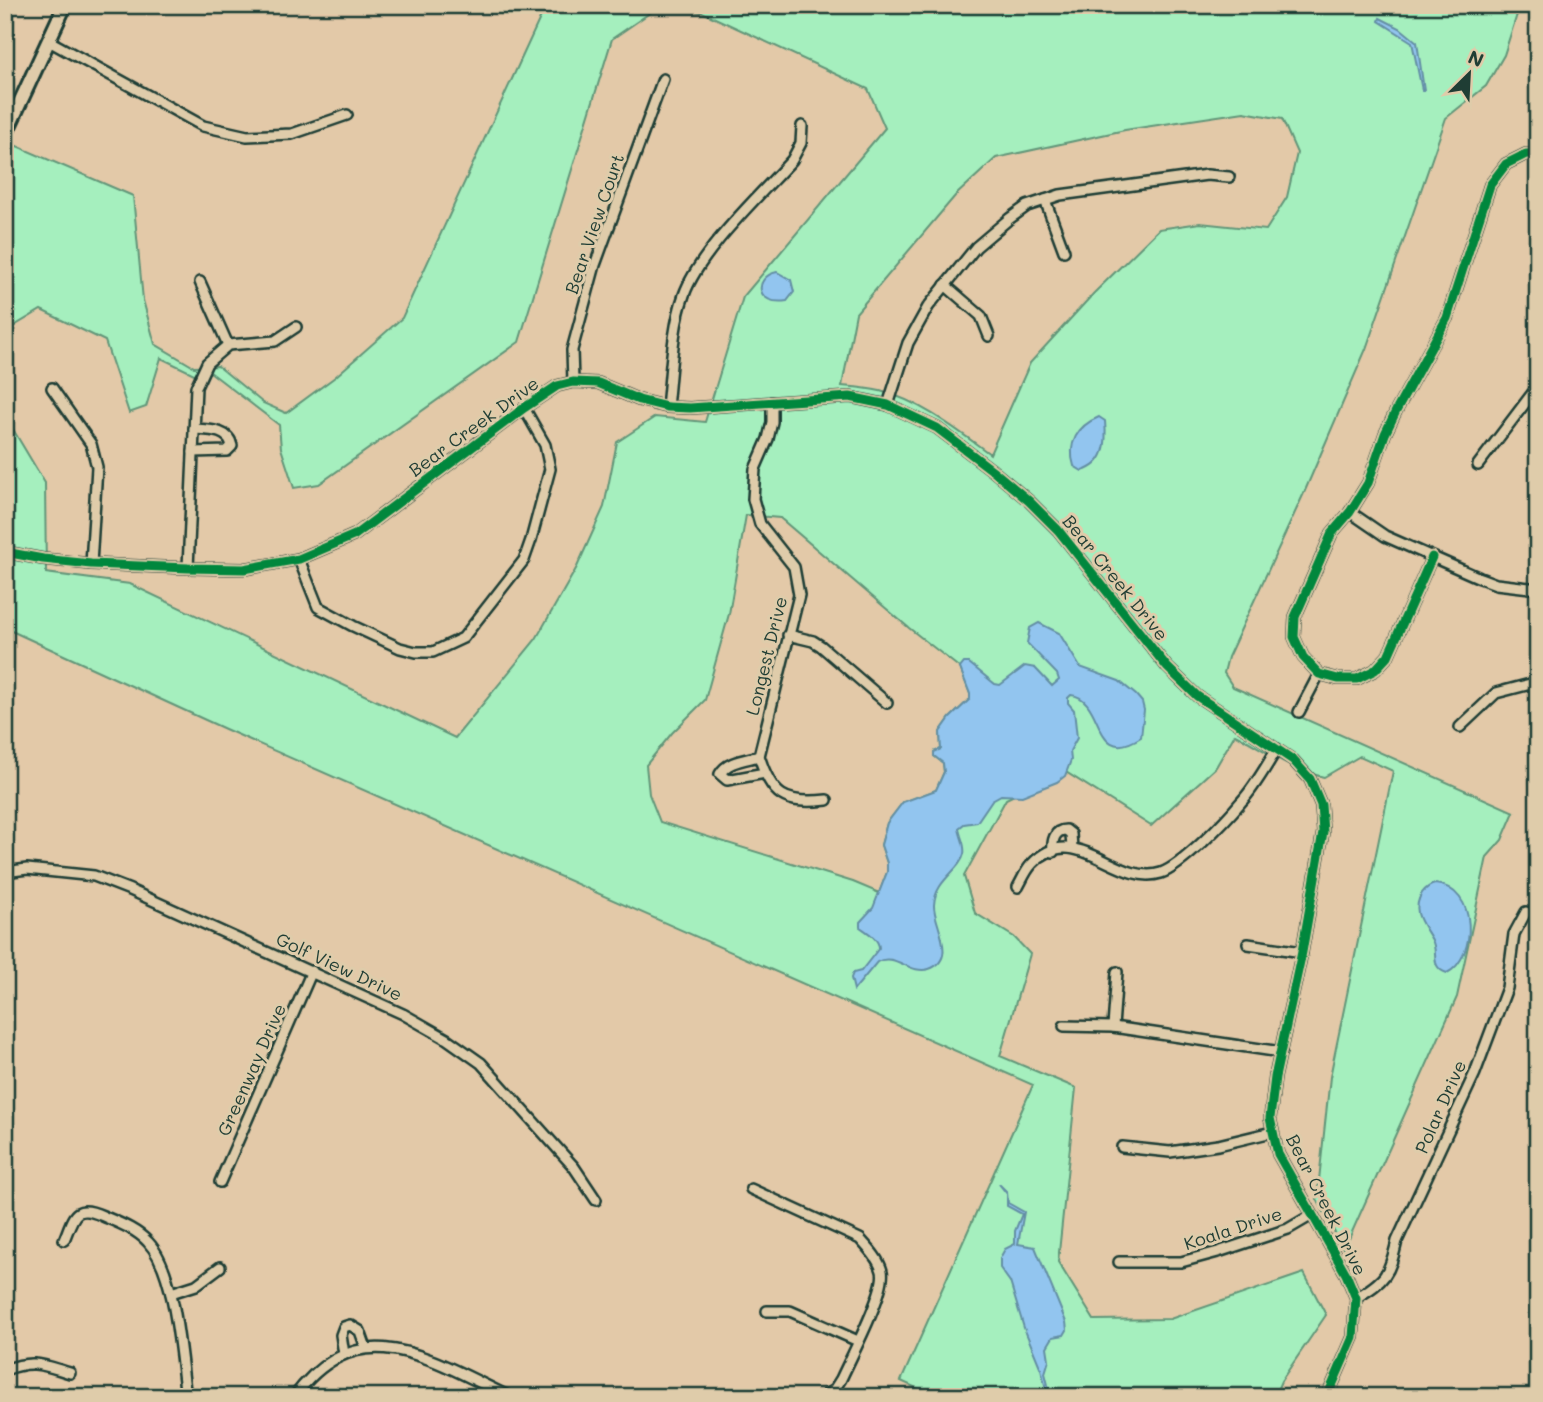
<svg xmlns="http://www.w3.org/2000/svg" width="1543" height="1402" viewBox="0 0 1543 1402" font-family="Mali,sans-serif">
<rect width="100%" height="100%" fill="#e3c9a8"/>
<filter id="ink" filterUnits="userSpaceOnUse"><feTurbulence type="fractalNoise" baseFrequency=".0143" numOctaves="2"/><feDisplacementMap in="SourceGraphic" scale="14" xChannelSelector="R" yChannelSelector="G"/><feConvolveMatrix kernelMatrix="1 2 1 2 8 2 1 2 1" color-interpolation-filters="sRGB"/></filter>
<g filter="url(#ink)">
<!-- green -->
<path fill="#a5efbe" stroke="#629679" stroke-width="2" fill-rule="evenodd" d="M546 5H1520L1504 55 1486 86 1446 118 1366 349 1304 493 1228 657 1224 673 1233 687 1514 812 1502 840 1487 857 1457 997 1344 1250 1317 1199 1330 1077 1393 771 1360 756 1324 777C1291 770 1265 750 1235 734L1216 767 1151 826 1064 771 1006 799 964 876 975 913 1014 937 1030 954 1000 1056 1076 1088 1058 1262 1094 1320 1170 1319 1304 1273 1326 1315 1281 1381 1274 1397H936L901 1381 1033 1085 225 729 5 628V416L45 483 46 573 130 584 455 738 536 639 577 567 604 507 617 442 655 417 705 422 743 297 885 128 868 89 702 12 657 8 612 39 519 342 319 484 294 488 281 448 279 425 210 372 194 374 161 358 146 407 129 413 105 341 41 310 11 328 5 345V154L10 143 133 196 143 300 155 344 194 367 218 366 263 403 286 413 335 377 402 318ZM1244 112 1282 119 1297 153 1287 197 1266 230 1200 223 1159 229 1094 293 1030 363 990 454C957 430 921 401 880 391 868 388 854 387 842 386L856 313 955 196 996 158 1125 130ZM746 515 780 518 909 628 960 668 970 694V699L950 718 940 732 941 749 934 752V756L943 763 944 772 936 790 903 802 887 823 881 845 887 863V872L879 893 853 882 660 822 649 794 646 765 672 733 705 700 729 614Z"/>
<!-- water -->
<g fill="#92c5ef" stroke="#648fa4" stroke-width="2">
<path d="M1380 18 1400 28 1417 42 1424 90H1422L1412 42 1379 21Z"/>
<path d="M777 272 791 280 794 292 787 301C755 306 753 277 777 272Z"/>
<path d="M1099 417 1105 421C1107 443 1106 464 1082 471L1074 466C1067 444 1077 426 1099 417Z"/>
<path d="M1039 623 1059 633 1080 667 1119 681 1136 695 1142 702 1144 710 1141 737C1092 769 1105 698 1071 695L1068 698V703L1074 710 1077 738 1070 751 1071 760 1065 776 1057 782 1022 796 1001 795 992 800 977 822 964 824 959 828C960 837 966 845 964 854 960 871 935 880 934 905 933 923 959 959 929 969 910 975 895 952 877 962L854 990 851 978 853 973 861 971 879 948C879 939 867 932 860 927V922L873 908 887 872V863L881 845 887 823 903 802 936 790 944 772 943 763 934 756V752L941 749 940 732 950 718 970 699V694L960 668 964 663H969L995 684 1000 685 1025 666 1035 668 1052 686 1059 680 1057 674 1027 643 1030 628Z"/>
<path d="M1435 884C1479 888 1477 958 1447 973 1429 967 1439 953 1432 940 1424 925 1410 912 1422 893 1426 888 1429 885 1435 884Z"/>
<path d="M999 1184 1007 1192 1008 1203 1024 1212 1018 1244 1035 1247 1066 1322 1067 1330 1064 1335 1053 1337 1047 1347 1049 1360 1045 1373 1051 1397H1048L1041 1369 1024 1328 1010 1282 1000 1268V1258L1005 1249 1015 1244V1231L1022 1214 1007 1206V1194Z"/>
</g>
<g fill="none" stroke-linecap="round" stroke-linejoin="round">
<!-- street casing -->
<g stroke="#1f3d34" stroke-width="14">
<g id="street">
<path d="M49 41 203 126 247 136 292 134 347 115"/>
<path d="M1045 200 1064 251"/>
<path d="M200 282 228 345"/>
<path d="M945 285 981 316 989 336"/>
<path d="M573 382 572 350 595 265 663 79"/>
<path d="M52 388 91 444 97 467 91 564"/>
<path d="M772 402V422L768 439 755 469 753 499 760 524 794 567 799 595 759 756C772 796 784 805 827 800"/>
<path d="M888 405 908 343 928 307 976 247 1009 219 1027 206 1060 195 1207 175 1229 177"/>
<path d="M667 407C671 372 672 328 684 295 699 252 760 195 792 160L801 143 802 126"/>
<path d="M193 452 227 451 232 446C229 429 208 430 194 429"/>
<path d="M1478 465 1538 386"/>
<path d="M1350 512 1385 536 1480 578 1496 584 1538 589"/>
<path d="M5 552 43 559 91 564 188 568 244 569 299 559 355 535 524 408 557 386 573 382 598 383 639 400 667 407 690 408 850 397 888 405 937 428 992 470 1029 501 1058 530 1167 667 1197 696 1293 760 1310 779 1321 805 1323 832 1302 952 1275 1077 1270 1118 1278 1154 1346 1274 1356 1298 1353 1337 1327 1397"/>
<path d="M1432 557 1388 656 1375 670 1357 679H1338L1319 674 1303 657 1294 637 1295 617 1332 533 1350 512 1368 483 1385 434 1396 411 1447 318 1490 185 1506 164 1526 154H1538"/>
<path d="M299 559 318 607 353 626 400 648 416 652H433L463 638 524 560 531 540 550 469 545 445 524 408"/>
<path d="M188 568 196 387 207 363 228 345 275 341 296 327"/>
<path d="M788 635 813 641 821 646 887 703"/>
<path d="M1299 712 1319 674"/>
<path d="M1460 727 1496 693 1538 682"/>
<path d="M759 756C745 760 727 761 720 774L727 780 765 773"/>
<path d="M1053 852C1052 841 1054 830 1066 830L1071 834 1072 848"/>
<path d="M5 872 27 869 94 876 130 890 403 1014 447 1039 481 1063 574 1167 596 1200"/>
<path d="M1018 887C1022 880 1026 870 1032 864 1075 818 1116 887 1161 873 1182 866 1226 820 1241 802 1255 787 1266 766 1277 749"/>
<path d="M1248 944 1302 952"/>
<path d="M1064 1026 1113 1027 1281 1052"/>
<path d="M1113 1027 1117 972"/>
<path d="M1122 1147 1170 1152 1218 1145 1272 1132"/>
<path d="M220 1182 312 971"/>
<path d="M751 1189 860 1239C868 1248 879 1259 882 1271 887 1289 850 1359 841 1379L834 1390 823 1397"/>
<path d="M64 1240C74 1216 74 1203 103 1216 119 1223 136 1229 148 1242 176 1271 180 1356 186 1397"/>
<path d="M1119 1262H1181L1218 1252 1288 1229 1312 1215"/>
<path d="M171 1293 196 1285 220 1267"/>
<path d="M1356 1298C1386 1280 1389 1275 1397 1241L1475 1073 1507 988 1514 934 1526 912"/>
<path d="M767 1311H790L858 1341"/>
<path d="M344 1354 341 1335 344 1327 350 1325 360 1331 366 1348"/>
<path d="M5 1370C33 1359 43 1365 70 1373"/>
<path d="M294 1397C359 1308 433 1361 510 1397"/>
</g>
</g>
<!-- secondary casing -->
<g stroke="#1f3d34" stroke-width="18">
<path id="secondary" d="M5 135 65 5"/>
</g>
<!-- street -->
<use href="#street" stroke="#dfccaa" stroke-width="9"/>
<!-- secondary -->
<use href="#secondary" stroke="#dfccaa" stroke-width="12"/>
<!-- cycleway casing -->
<g stroke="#dfccaa" stroke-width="13">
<g id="cycleway">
<path d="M5 552 43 559 91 564 188 568 244 569 299 559 355 535 524 408 557 386 573 382 598 383 639 400 667 407 690 408 850 397 888 405 937 428 992 470 1029 501 1058 530 1167 667 1197 696 1293 760 1310 779 1321 805 1323 832 1302 952 1275 1077 1270 1118 1278 1154 1346 1274 1356 1298 1353 1337 1327 1397"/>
<path d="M1432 557 1388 656 1375 670 1357 679H1338L1319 674 1303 657 1294 637 1295 617 1332 533 1350 512 1368 483 1385 434 1396 411 1447 318 1490 185 1506 164 1526 154H1538"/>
</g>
</g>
<!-- cycleway -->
<use href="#cycleway" stroke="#00873e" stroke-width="9"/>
</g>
</g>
<g text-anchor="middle" stroke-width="6" stroke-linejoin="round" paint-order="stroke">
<!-- street labels -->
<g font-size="18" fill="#1f3d34" stroke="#dfccaa">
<text transform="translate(595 224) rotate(-71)" y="6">Bear View Court</text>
<text transform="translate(474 427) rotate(-36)" y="6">Bear Creek Drive</text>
<text transform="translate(1115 578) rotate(51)" y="6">Bear Creek Drive</text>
<text transform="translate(767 656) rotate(-76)" y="6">Longest Drive</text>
<text transform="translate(339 967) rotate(25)" y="6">Golf View Drive</text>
<text transform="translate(252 1070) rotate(-66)" y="6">Greenway Drive</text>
<text transform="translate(1441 1107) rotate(-66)" y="6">Polar Drive</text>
<text transform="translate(1326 1205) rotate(63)" y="6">Bear Creek Drive</text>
<text transform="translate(1233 1229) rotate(-18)" y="6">Koala Drive</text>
</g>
</g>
<!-- margin -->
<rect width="1543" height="1402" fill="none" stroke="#dfccaa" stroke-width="28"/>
<rect x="14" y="14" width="1515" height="1374" fill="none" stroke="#1f3d34" stroke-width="2.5" filter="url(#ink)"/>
<!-- north arrow -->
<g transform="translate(1469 74) rotate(24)" stroke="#dfccaa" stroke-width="5" paint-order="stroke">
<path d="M0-5L12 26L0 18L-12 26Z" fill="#1f3d34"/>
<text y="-10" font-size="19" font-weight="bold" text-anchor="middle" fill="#1f3d34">N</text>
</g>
</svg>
